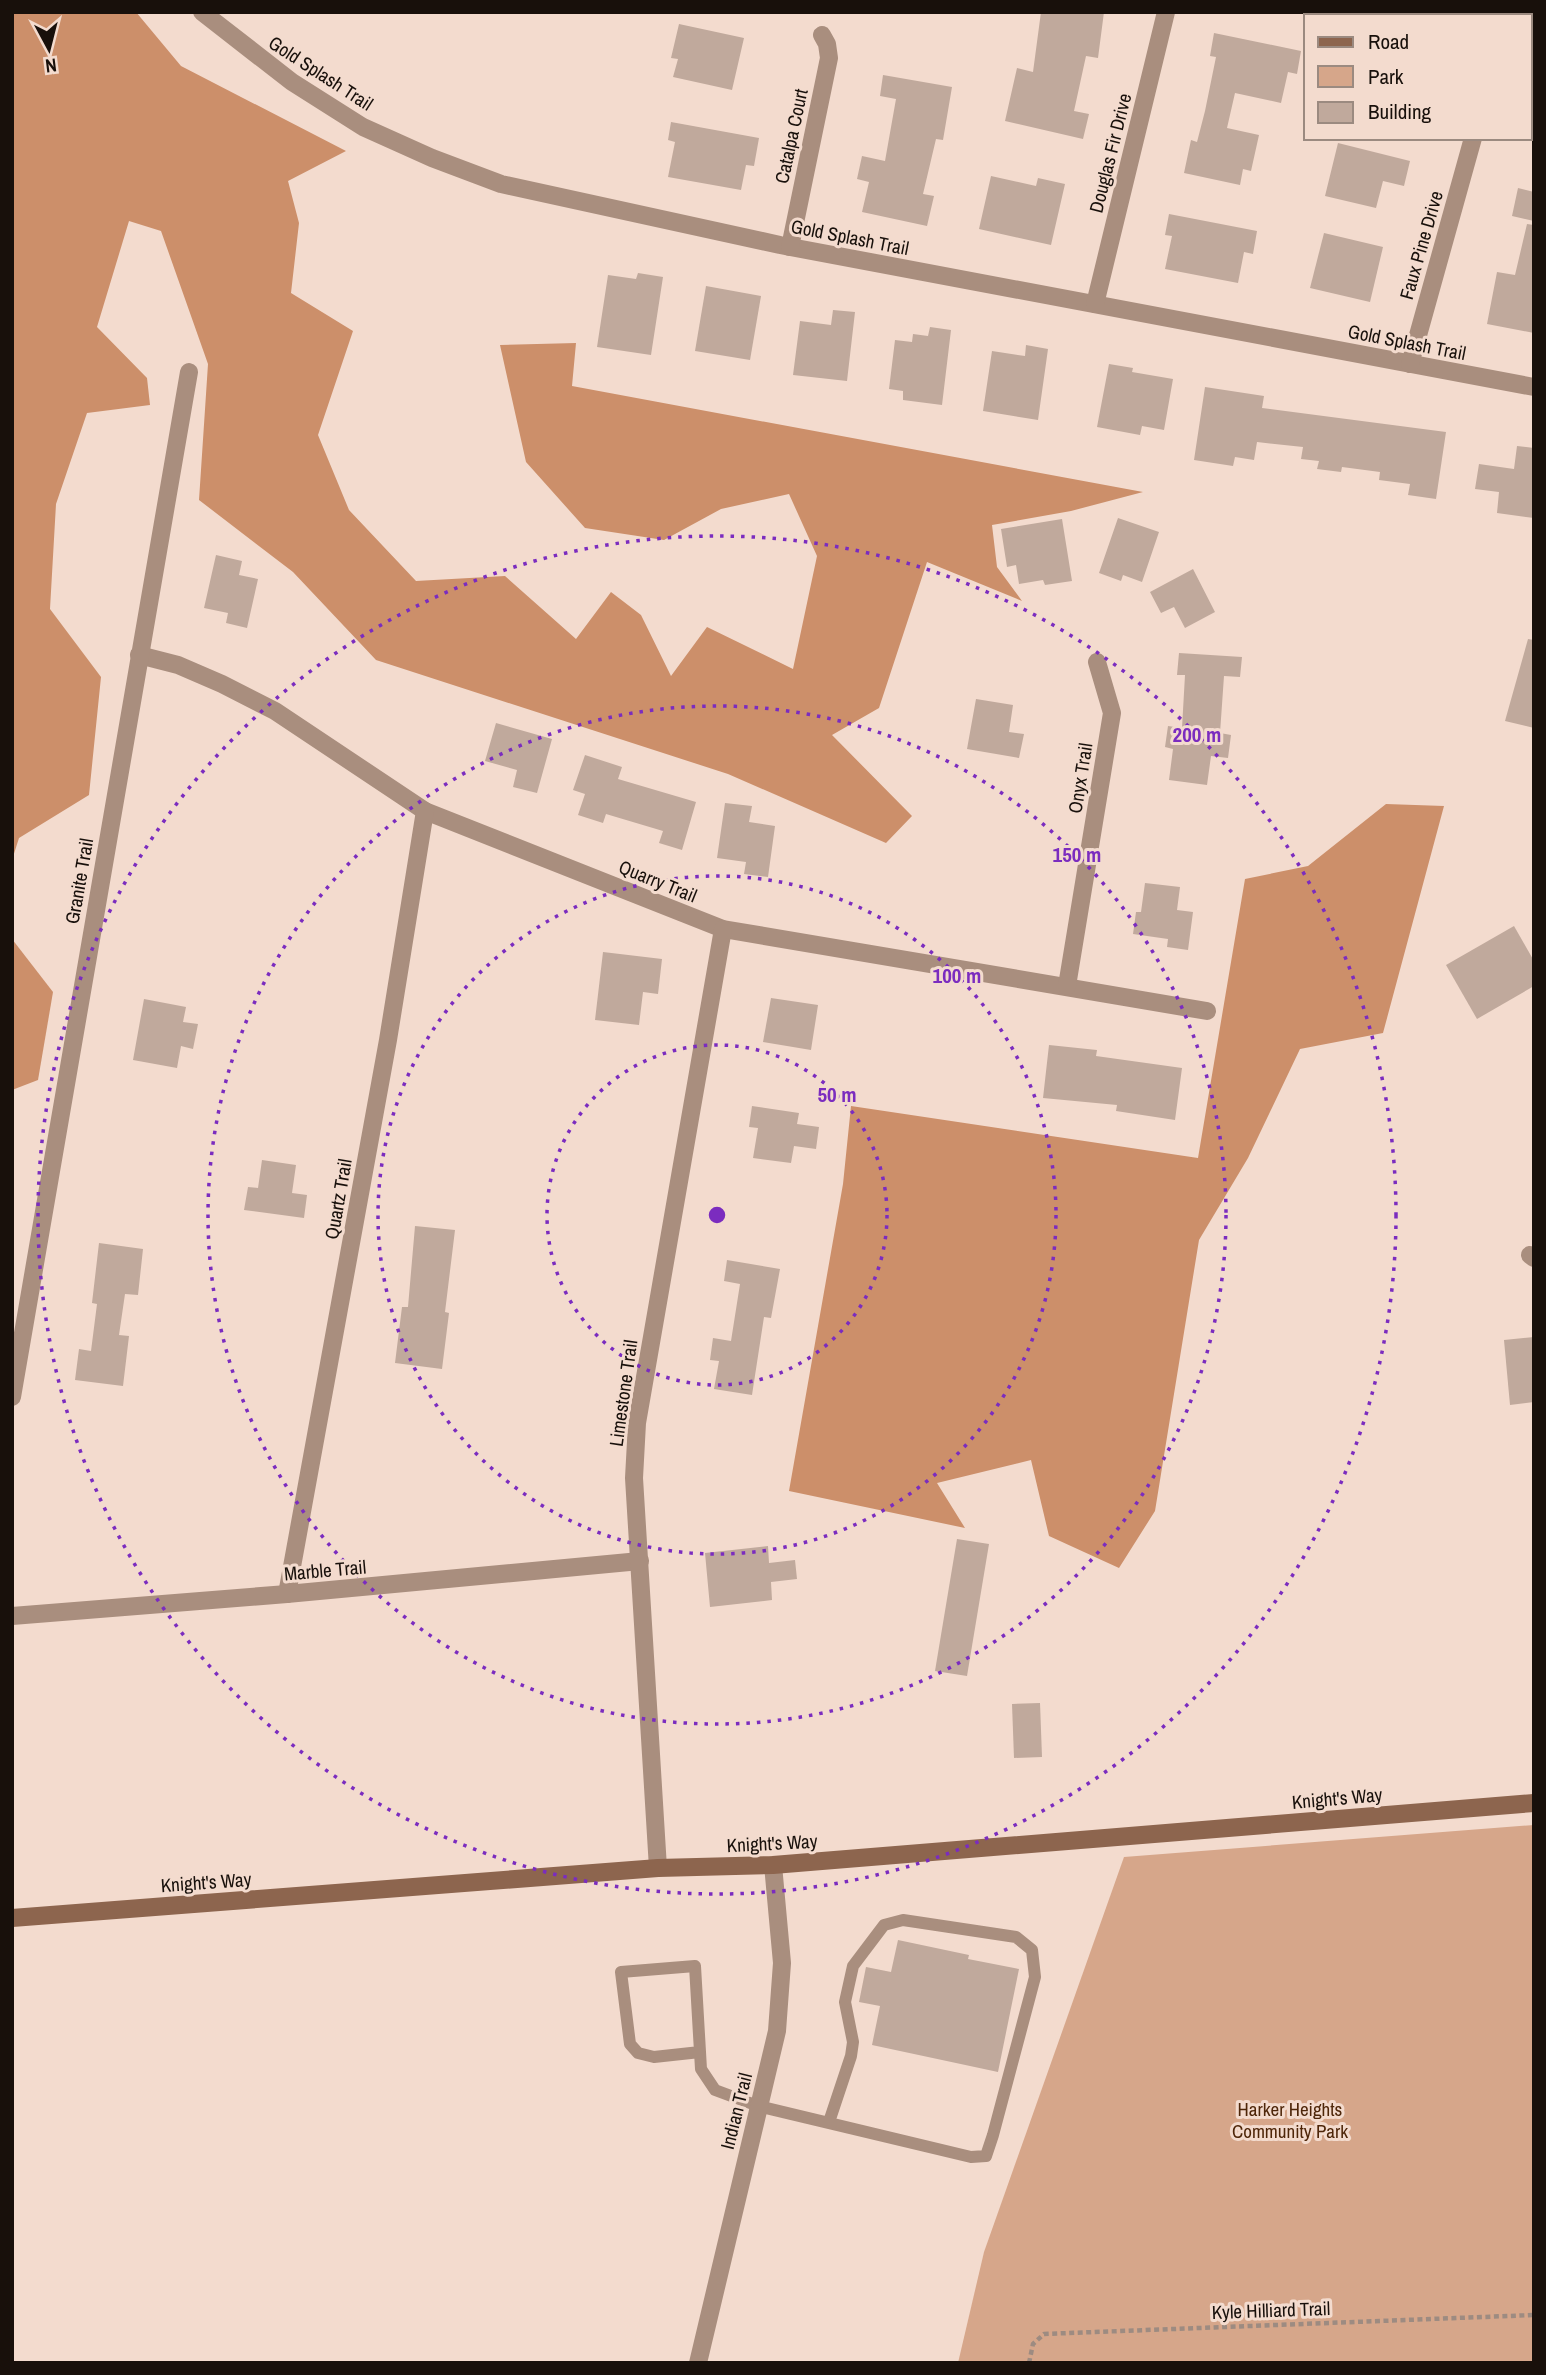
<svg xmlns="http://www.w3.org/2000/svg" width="1546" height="2375" viewBox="0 0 1546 2375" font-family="'Archivo Narrow',sans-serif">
<rect width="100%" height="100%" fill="#f3dbce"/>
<!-- green -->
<path fill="#d6a68a" d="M1534 1825V2363H958L984 2252 1124 1857Z"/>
<!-- forest -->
<g fill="#cc8f6a">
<path d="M12 12H136L181 66 346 151 288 181 299 223 291 293 353 331 318 435 349 510 416 581 505 576 576 639 611 592 641 615 671 676 707 627 793 669 817 556 789 494 721 509 664 540 585 528 526 462 500 345 576 343 572 386 1143 492 1071 511 992 525 997 567 1022 601 927 562 879 708 832 735 912 816 886 843 728 774 376 660 293 572 199 500 208 364 161 231 129 221 97 327 147 378 150 405 87 413 56 504 50 609 101 677 89 795 19 838 12 860Z"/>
<path d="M1386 804 1444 806 1383 1033 1300 1049 1248 1158 1199 1240 1155 1511 1119 1568 1049 1536 1031 1460 937 1483 965 1528 789 1491 843 1184 851 1106 1198 1158 1245 879 1308 866Z"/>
<path d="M12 939 53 992 38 1080 12 1090Z"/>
</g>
<!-- building -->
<g fill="#c0a99c">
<path d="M1041 12H1104L1098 58 1086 56 1074 111 1089 114 1083 139 1005 121 1017 68 1033 72Z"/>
<path d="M679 24 744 38 732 90 673 77 678 59 671 58Z"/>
<path d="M1214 33 1301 51 1297 74 1288 72 1281 103 1235 93 1227 128 1259 135 1251 171 1243 169 1240 185 1184 173 1191 140 1197 142 1205 111 1216 57 1210 56Z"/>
<path d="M883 75 952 87 943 140 936 139 923 194 934 196 927 226 862 212 869 182 857 179 862 156 885 161 896 99 880 96Z"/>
<path d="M671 122 759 138 754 166 746 165 741 190 668 177 675 142 668 140Z"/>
<path d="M1338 143 1410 161 1404 186 1383 181 1376 208 1325 196Z"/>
<path d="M991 176 1036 186 1038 178 1065 184 1051 245 979 229Z"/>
<path d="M1518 188 1534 192V221L1512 216Z"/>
<path d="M1169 214 1257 231 1253 254 1244 252 1238 283 1165 269 1172 236 1165 235Z"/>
<path d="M1527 224 1534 225V333L1487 324 1497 272 1515 275Z"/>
<path d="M1324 233 1383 247 1370 302 1310 288Z"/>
<path d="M638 273 663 277 651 355 597 347 608 275 636 279Z"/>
<path d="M706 286 761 296 750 360 695 351Z"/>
<path d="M833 310 855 312 847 381 793 375 800 321 831 325Z"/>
<path d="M930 327 951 330 942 405 903 400V391L889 389 895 340 912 342 913 334 928 336Z"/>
<path d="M1026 345 1048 349 1038 420 983 411 992 351 1025 356Z"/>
<path d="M1109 364 1133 368 1132 372 1173 379 1164 430 1142 426 1140 435 1097 427Z"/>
<path d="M1205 387 1264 396 1262 408 1446 432 1436 499 1408 495 1410 484 1379 480 1380 472 1342 467 1341 472 1317 469 1319 461 1301 459 1303 447 1257 442 1254 460 1235 457 1233 466 1194 460Z"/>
<path d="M1517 446 1534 448V518L1497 513 1499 492 1475 489 1479 464 1514 469Z"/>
<path d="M1118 518 1159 532 1142 582 1123 575 1121 581 1099 573Z"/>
<path d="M1062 519 1072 581 1045 585 1043 580 1019 584 1016 565 1007 567 1001 529Z"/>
<path d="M216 555 242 561 239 575 258 579 247 628 226 623 228 613 204 608Z"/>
<path d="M1193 569 1215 612 1185 628 1174 607 1161 613 1150 592Z"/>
<path d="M1528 639 1534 640V728L1505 721Z"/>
<path d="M1179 653 1242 657 1240 677 1224 676 1220 733 1231 735 1228 758 1211 756 1207 785 1169 780 1173 749 1165 747 1168 726 1182 728 1185 675H1177Z"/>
<path d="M976 699 1013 705 1009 732 1024 734 1019 758 967 749Z"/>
<path d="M496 723 552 739 537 793 513 787 517 770 485 761Z"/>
<path d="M585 755 622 767 618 779 696 802 682 850 659 843 663 831 606 814 603 823 578 815 585 794 573 790Z"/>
<path d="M725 803 752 806 749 822 775 826 768 877 744 874 746 862 717 858Z"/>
<path d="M1145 883 1180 887 1177 910 1193 912 1188 950 1167 947 1168 939 1133 934 1136 912H1141Z"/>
<path d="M1514 926 1534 961V986L1477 1019 1446 965Z"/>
<path d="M603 952 662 959 658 994 643 992 639 1025 595 1020Z"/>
<path d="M771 998 818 1005 811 1050 763 1042Z"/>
<path d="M144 999 186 1007 183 1022 198 1024 193 1049 181 1046 177 1068 133 1060Z"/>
<path d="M1049 1045 1097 1050 1096 1056 1182 1068 1175 1120 1116 1111 1117 1105 1043 1098Z"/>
<path d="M752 1106 799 1113 797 1124 819 1127 816 1149 794 1146 791 1163 753 1158 758 1128 749 1127Z"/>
<path d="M262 1160 296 1165 292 1193 307 1195 304 1218 244 1210 248 1187 258 1188Z"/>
<path d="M415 1226 455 1230 445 1312 449 1313 442 1369 395 1363 402 1307H408Z"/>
<path d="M99 1243 143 1249 138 1295 125 1294 119 1335 129 1336 123 1386 75 1380 79 1349 91 1351 97 1304 92 1303Z"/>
<path d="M727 1260 780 1269 771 1318 764 1317 752 1395 714 1389 719 1361 710 1360 713 1338 731 1341 740 1284 724 1281Z"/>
<path d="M1534 1337V1402L1510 1405 1504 1340Z"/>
<path d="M957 1539 989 1544 967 1676 935 1671Z"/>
<path d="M768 1546 769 1563 795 1560 797 1579 771 1582 772 1600 710 1607 705 1553Z"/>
<path d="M1040 1703 1042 1757 1014 1758 1012 1704Z"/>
<path d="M898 1940 969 1955 968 1959 1019 1969 998 2072 872 2045 880 2006 859 2002 866 1967 891 1972Z"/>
</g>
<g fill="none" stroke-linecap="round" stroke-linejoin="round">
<!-- path -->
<path stroke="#9d8b81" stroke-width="4.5" stroke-dasharray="5 3.5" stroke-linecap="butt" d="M1029 2363 1033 2344 1044 2334 1534 2315"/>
<!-- service -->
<path stroke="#a98e7e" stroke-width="12" d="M700 2052 654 2057 638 2053 630 2044 621 1972 695 1966 701 2069 715 2090 758 2106 971 2157 986 2156 993 2135 1035 1977 1032 1950 1016 1937 903 1920 884 1925 853 1966 845 2002 853 2042 851 2056 829 2122"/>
<!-- minor -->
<g stroke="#a98e7e" stroke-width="18">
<path d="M202 12 292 82 363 127 432 158 501 184 780 245 1534 387"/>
<path d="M1507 16 1508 12"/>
<path d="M790 247 829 58 827 44 822 35"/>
<path d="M1095 304 1166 12"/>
<path d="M1410 364 1473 138"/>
<path d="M139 655 178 665 222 684 275 711 425 811 723 929 1207 1011"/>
<path d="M1067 986 1112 713 1097 662"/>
<path d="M1530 1255 1534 1258"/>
<path d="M12 1397 189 372"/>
<path d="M287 1594 388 1040 425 811"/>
<path d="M12 1616 287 1594 640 1561"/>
<path d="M658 1868 634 1478 637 1423 723 929"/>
</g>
<!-- tertiary -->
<path stroke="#a98e7e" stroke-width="18" d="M698 2363 777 2031 782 1963 773 1865"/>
<!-- secondary -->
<path stroke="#8d654e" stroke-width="18" d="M12 1918 658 1868 773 1865 1534 1803"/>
</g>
<!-- distance rings -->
<g fill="none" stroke="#7b2cbf" stroke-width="3.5" stroke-dasharray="3.5 7">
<circle cx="717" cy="1215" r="170"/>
<circle cx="717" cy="1215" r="339"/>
<circle cx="717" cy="1215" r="509"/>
<circle cx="717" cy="1215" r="679"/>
</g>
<g text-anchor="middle" stroke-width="6" stroke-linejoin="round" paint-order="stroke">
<!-- street labels -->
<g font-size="19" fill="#18100b" stroke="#f3dbce">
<text transform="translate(321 73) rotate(33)" y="7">Gold Splash Trail</text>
<text transform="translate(791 136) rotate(-78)" y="7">Catalpa Court</text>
<text transform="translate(1110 153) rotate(-76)" y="7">Douglas Fir Drive</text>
<text transform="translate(850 237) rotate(11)" y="7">Gold Splash Trail</text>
<text transform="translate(1421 245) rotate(-74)" y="7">Faux Pine Drive</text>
<text transform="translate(1407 342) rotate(11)" y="7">Gold Splash Trail</text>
<text transform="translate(1080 778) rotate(-81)" y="7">Onyx Trail</text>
<text transform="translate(79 881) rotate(-80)" y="7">Granite Trail</text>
<text transform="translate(658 881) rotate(22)" y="7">Quarry Trail</text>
<text transform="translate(338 1199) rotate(-80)" y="7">Quartz Trail</text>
<text transform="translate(623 1393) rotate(-82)" y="7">Limestone Trail</text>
<text transform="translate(325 1570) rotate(-5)" y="7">Marble Trail</text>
<text transform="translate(1337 1798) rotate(-5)" y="7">Knight's Way</text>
<text transform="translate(772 1843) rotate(-3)" y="7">Knight's Way</text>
<text transform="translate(206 1882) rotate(-4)" y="7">Knight's Way</text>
<text transform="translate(736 2111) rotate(-76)" y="7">Indian Trail</text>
<text transform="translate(1271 2310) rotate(-2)" y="7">Kyle Hilliard Trail</text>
</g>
<!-- park labels -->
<g font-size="19" fill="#4e2609" stroke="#f3dbce">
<text x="1290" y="2116">Harker Heights<tspan x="1290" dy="22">Community Park</tspan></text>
</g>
</g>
<circle cx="717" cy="1215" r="10" fill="#7b2cbf" stroke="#f3dbce" stroke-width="3.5"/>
<g font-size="21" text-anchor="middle" font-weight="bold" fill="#7b2cbf" stroke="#f3dbce" stroke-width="6" stroke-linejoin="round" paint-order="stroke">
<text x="1197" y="742">200 m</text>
<text x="1077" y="862">150 m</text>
<text x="957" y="983">100 m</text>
<text x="837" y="1102">50 m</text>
</g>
<!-- border -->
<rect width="1546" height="2375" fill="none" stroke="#18100b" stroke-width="28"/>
<!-- legend -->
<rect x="1304" y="14" width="228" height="126" fill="#f3dbce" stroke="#9b8a80" stroke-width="2"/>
<rect x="1318" y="37" width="35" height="10" fill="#8d654e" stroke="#9b8a80" stroke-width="2"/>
<text x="1368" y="49" font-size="21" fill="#18100b">Road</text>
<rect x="1318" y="66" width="35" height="21" fill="#d6a68a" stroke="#9b8a80" stroke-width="2"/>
<text x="1368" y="84" font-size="21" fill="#18100b">Park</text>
<rect x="1318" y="102" width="35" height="21" fill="#c0a99c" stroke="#9b8a80" stroke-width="2"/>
<text x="1368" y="119" font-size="21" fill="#18100b">Building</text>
<!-- north arrow -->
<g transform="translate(49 49) rotate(173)" stroke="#f3dbce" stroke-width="5" paint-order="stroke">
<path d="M0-5L12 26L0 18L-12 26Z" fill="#18100b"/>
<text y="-10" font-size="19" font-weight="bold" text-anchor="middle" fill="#18100b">N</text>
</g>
</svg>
